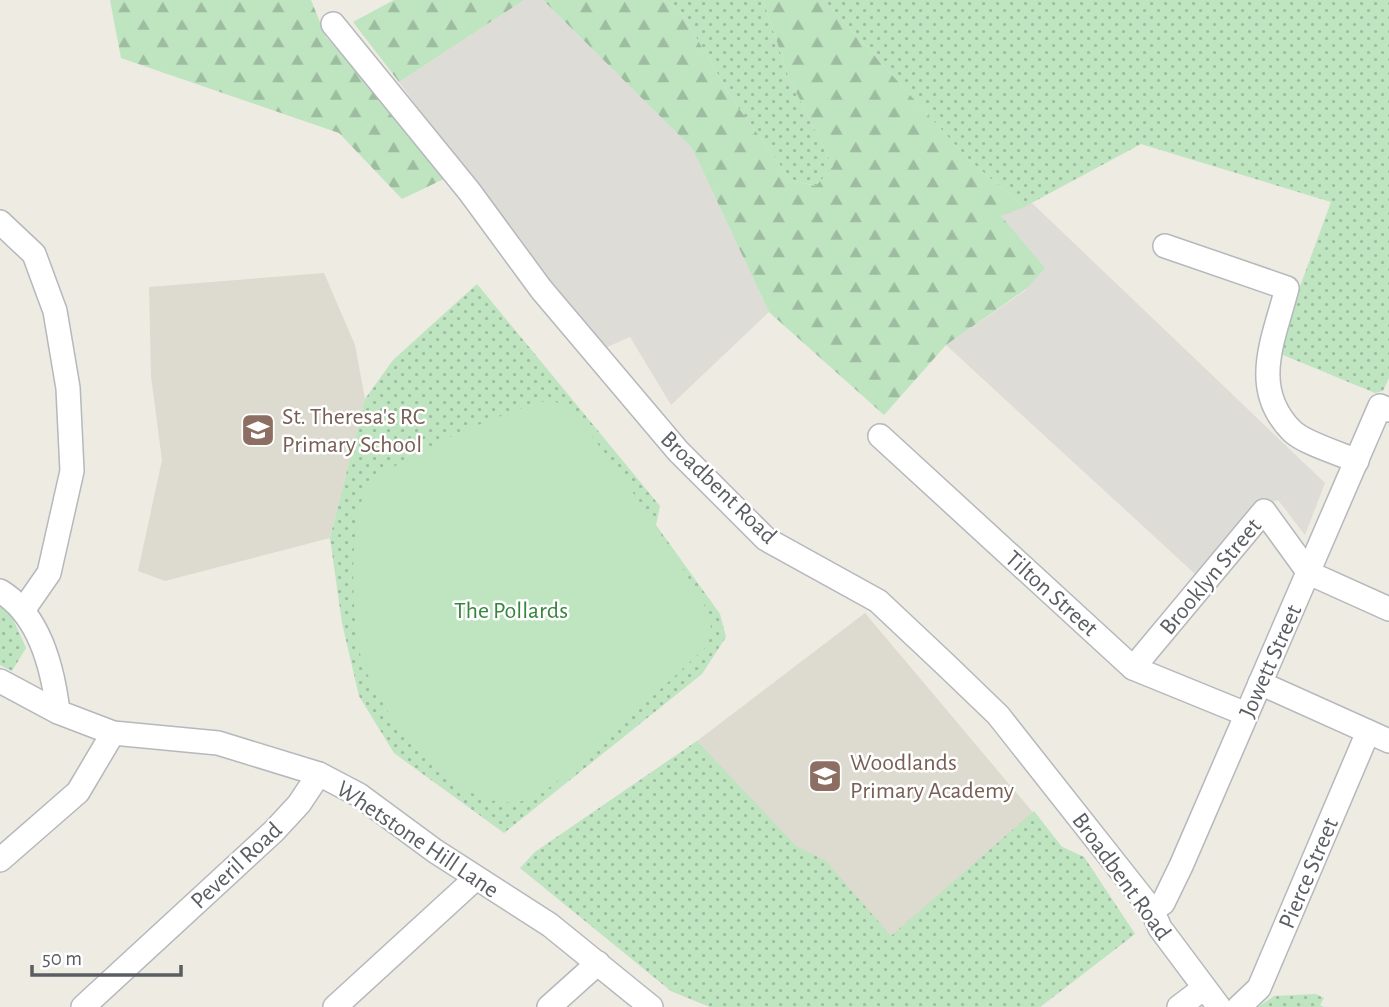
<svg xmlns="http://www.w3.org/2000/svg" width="1389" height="1007" viewBox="0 0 1389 1007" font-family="'Alegreya Sans',sans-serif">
<defs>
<pattern id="green-dots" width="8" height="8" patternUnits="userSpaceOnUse" patternTransform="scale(1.75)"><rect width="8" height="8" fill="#bee4c0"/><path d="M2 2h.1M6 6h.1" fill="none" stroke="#9dbca0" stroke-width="1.8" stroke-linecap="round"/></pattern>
<pattern id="forest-firs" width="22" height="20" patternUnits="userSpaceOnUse" patternTransform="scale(1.75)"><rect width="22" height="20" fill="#bee4c0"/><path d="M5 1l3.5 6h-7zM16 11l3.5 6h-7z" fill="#9dbca0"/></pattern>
</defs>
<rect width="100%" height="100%" fill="#edebe2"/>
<!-- industrial -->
<g fill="#dedcd6">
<path d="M524 0H543L692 148 769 312 671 405 630 337 598 351 399 82Z"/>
<path d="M1032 203 1325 483 1305 535 1278 500 1265 504 1195 574 946 345 1026 290 1001 215Z"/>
</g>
<!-- education -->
<g fill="#dddad0">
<path d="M324 273 355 345 365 399 330 538 165 581 138 571 162 460 151 376 149 287Z"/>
<path d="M865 613 1062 847 1084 857 1135 934 1040 1007H710L671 991 521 868 535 852 697 741Z"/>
</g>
<!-- green -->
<g fill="url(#green-dots)">
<path d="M664 0H763L789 78 833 166 817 186 791 180 735 103 681 12Z"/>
<path d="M824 0H1389V378L1383 391 1375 393 1276 352 1331 202 1141 144 1024 207 969 160Z"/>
<path d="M477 284 660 506 656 525 720 614 726 637 702 674 504 833 394 753 359 696 342 623 330 538 365 399 393 360Z"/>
<path d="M0 603 13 619 26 648 12 671 0 665Z"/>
<path d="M697 741 796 846 826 861 891 936 1034 811 1062 847 1084 857 1135 934 1040 1007H710L671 991 520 868 535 852Z"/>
<path d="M1316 994 1324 998 1320 1005 1324 1007H1258L1274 996Z"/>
</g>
<!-- forest -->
<g fill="url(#forest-firs)">
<path d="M110 0H311L326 37 450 176 402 199 339 133 121 58Z"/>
<path d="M394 0H524L399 82 353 22Z"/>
<path d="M543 0H664L681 12 735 103 791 180 816 186 833 166 789 78 763 0H824L969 160 1024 207 1001 216 1045 268 1026 289 946 345 884 415 769 312 692 148Z"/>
</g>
<!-- pitch -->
<path fill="#bee4c0" d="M549 400 571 407 644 508 703 601 711 627 706 647C666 685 625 721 584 757 569 770 549 792 530 799 461 823 383 719 363 663 351 632 348 519 366 491 386 459 511 409 549 400Z"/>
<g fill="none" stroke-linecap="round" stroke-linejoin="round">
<!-- minor casing -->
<g stroke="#b5b8bc" stroke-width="26">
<g id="minor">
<path d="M333 24 469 191 541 289 678 451 766 539 878 601 945 664 998 715 1152 910 1160 928 1219 1007"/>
<path d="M0 222 34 254 55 311 68 388 72 471 49 573 24 609"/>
<path d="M1165 246 1287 288C1274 339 1249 388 1292 431 1304 443 1341 454 1357 461"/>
<path d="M880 436 1133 668 1246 714"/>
<path d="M0 591C40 615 53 669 58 712"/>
<path d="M1133 668 1264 511 1309 573 1389 609"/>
<path d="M0 681 58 712 113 733 218 743 319 774 359 795 435 851 550 925 651 1007"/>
<path d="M1260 683 1389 741"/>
<path d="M0 860 78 792 113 733"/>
<path d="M1152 910 1163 903 1181 866 1380 406 1389 410"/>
<path d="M83 1007 274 831 299 804 319 774"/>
<path d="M335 1007 476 878"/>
<path d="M549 1007 598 963"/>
<path d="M1179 1007 1204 988"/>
<path d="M1239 1007 1259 988 1368 732"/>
</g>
</g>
<!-- minor -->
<use href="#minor" stroke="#fff" stroke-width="23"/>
</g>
<!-- icons -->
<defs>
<g id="school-square" transform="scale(1.75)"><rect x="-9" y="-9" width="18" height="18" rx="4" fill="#8d6e63" stroke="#fff"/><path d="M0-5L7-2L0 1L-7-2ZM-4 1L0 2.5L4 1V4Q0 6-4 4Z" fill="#fff"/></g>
</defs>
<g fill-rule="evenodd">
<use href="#school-square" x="258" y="430"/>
<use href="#school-square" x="825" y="776"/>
</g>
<g text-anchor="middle" stroke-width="5" stroke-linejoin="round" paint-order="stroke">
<!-- education labels -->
<g font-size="24" fill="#785e54" stroke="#fff" text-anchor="start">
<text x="282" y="424">St. Theresa's RC<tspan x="282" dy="28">Primary School</tspan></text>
<text x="850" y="770">Woodlands<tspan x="850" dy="28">Primary Academy</tspan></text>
</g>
<!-- street labels -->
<g font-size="24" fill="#5a5e63" stroke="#fff">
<text transform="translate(719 487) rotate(44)" y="8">Broadbent Road</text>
<text transform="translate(1210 576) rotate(-50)" y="8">Brooklyn Street</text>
<text transform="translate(1052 593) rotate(42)" y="8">Tilton Street</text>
<text transform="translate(1270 661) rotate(-66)" y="8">Jowett Street</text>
<text transform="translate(418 839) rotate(34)" y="8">Whetstone Hill Lane</text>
<text transform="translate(236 865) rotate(-43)" y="8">Peveril Road</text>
<text transform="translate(1308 873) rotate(-67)" y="8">Pierce Street</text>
<text transform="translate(1122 876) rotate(54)" y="8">Broadbent Road</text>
</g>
<!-- park labels -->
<g font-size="24" fill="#36853d" stroke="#fff">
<text x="511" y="618">The Pollards</text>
</g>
</g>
<!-- scale -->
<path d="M32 965v10h149v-10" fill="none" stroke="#5a5e63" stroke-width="3.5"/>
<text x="42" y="965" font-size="21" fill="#5a5e63" stroke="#ffffff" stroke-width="5" paint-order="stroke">50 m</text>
</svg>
